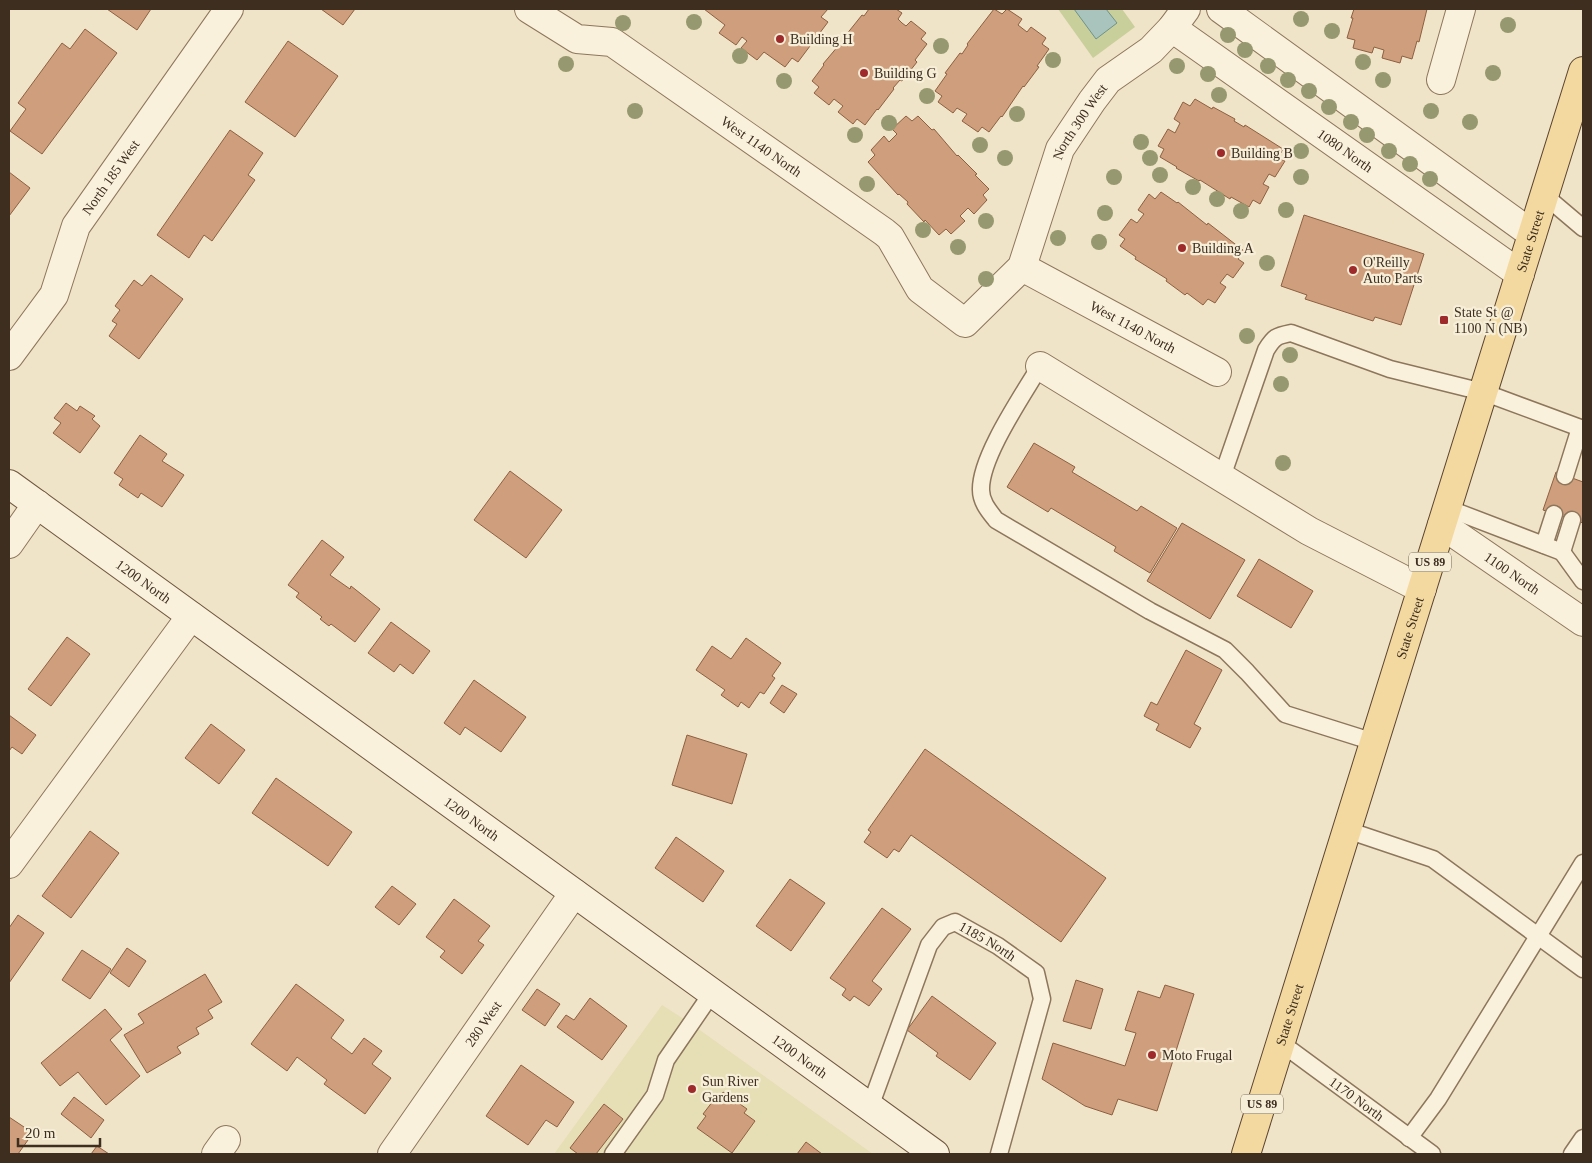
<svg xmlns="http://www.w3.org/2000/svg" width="1592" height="1163" viewBox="0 0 1592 1163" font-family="Georgia,serif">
<rect width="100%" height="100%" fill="#f0e4c8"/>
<!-- farmland -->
<path fill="#e6deb5" d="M662 1005 690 1023 873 1154H554Z"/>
<!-- green -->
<path fill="#c9cf9b" d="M1058 9H1122L1135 27 1093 58Z"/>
<!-- water -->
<path fill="#a9c4bc" stroke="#6f938a" d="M1074 9H1106L1117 23 1096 39Z"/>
<!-- building -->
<g fill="#cf9f7d" stroke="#8d5f41">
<path d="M107 9H151L137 30Z"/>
<path d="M321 9H355L343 25Z"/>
<path d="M704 9H828L821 17 828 22 798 62 792 58 785 67 764 52 757 60 741 48 747 41 742 37 736 45 719 33 725 25Z"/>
<path d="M869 9H896L902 13 898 19 902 23 906 26 911 21 926 33 921 39 927 44 915 60 917 62 902 81 900 80 893 88 894 89 878 110 877 109 865 125 857 119 853 124 838 112 843 106 834 99 829 105 814 93 819 87 812 81 824 65 823 64 839 45 840 46 847 37 846 35 862 15 864 16Z"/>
<path d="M994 9 1002 14 1007 9 1022 19 1018 25 1027 32 1031 27 1046 38 1042 44 1049 49 1037 66 1039 67 1024 87 1023 86 1002 117 1001 116 989 132 982 127 978 132 962 121 967 114 957 108 953 113 938 102 942 96 935 91 947 74 945 73 960 53 962 54 968 45 967 44Z"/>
<path d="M1354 9H1427L1419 42 1417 41 1412 59 1402 56 1400 63 1382 58 1384 50 1374 47 1372 53 1353 48 1355 40 1347 38 1353 18H1351Z"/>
<path d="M85 29 117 53 42 154 10 131 26 109 18 103 62 43 70 49Z"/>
<path d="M288 41 338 76 295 137 245 102Z"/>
<path d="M1195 99 1212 109 1213 107 1235 119 1234 121 1244 127 1245 125 1283 149 1278 158 1285 161 1275 177 1269 174 1263 184 1269 187 1260 204 1253 200 1249 207 1231 197 1230 199 1200 180 1199 181 1176 168 1177 167 1160 157 1164 149 1158 146 1168 129 1175 133 1180 123 1174 119 1183 102 1190 106Z"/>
<path d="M906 116 912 121 918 116 932 130 934 129 957 156 958 155 977 174 975 175 989 189 983 195 987 200 974 214 968 208 960 216 965 221 951 234 946 229 939 235 925 220 924 222 907 204 908 202 899 194 898 195 868 162 875 155 871 150 884 136 889 142 897 134 892 129Z"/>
<path d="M230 130 263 153 248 175 255 180 212 241 204 235 189 258 157 235Z"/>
<path d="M9 172 30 188 9 216Z"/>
<path d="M1161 192 1177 203 1178 202 1207 225 1208 223 1244 251 1238 259 1244 263 1233 278 1227 274 1220 283 1226 287 1215 303 1208 299 1203 305 1187 293 1185 295 1166 281 1167 279 1135 259 1136 257 1120 246 1125 239 1119 235 1131 219 1137 223 1144 214 1138 210 1149 194 1155 199Z"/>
<path d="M1304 215 1424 254 1401 325 1375 317 1373 321 1305 299 1307 295 1281 286Z"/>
<path d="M151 275 183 299 139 359 109 336 117 324 112 321 120 310 115 306 134 280 142 286Z"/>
<path d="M66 403 77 411 80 406 95 416 92 419 100 426 80 453 53 433 61 423 54 418Z"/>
<path d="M140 435 167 454 162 461 184 475 162 507 141 493 138 498 119 485 123 479 114 473Z"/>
<path d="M1034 443 1075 467 1072 472 1137 511 1141 506 1177 528 1150 573 1114 551 1116 547 1051 508 1048 512 1007 487Z"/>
<path d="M510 471 562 510 526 558 474 520Z"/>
<path d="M1556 472 1583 482V523L1543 510Z"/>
<path d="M1182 523 1245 560 1210 619 1147 581Z"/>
<path d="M322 540 344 557 330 575 350 589 351 586 380 609 355 642 331 624 329 626 320 619 322 617 296 597 299 593 288 585Z"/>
<path d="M1259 559 1313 591 1291 628 1237 596Z"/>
<path d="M391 622 430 651 413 674 400 664 394 672 368 653Z"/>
<path d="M67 637 90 654 51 706 28 689Z"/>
<path d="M746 638 781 663 772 676 775 678 764 694 760 692 749 708 741 702 738 707 721 695 725 690 696 670 712 646 731 659Z"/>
<path d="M1186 650 1222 670 1194 724 1201 728 1190 748 1156 730 1159 724 1144 716 1151 702 1157 705Z"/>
<path d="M474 680 526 717 501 752 465 727 460 735 444 723Z"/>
<path d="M782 685 797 694 784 713 770 703Z"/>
<path d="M9 715 36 735 22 754 12 747 9 751Z"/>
<path d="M211 724 245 750 219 784 185 758Z"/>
<path d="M687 735 747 754 732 804 672 785Z"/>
<path d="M925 749 1106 878 1061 942 911 835 899 852 894 849 887 858 864 842 871 832 868 830Z"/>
<path d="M276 778 352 832 328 866 252 813Z"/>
<path d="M90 831 119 853 71 918 42 896Z"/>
<path d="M676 837 724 871 703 902 655 868Z"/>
<path d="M790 879 825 903 791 951 756 926Z"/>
<path d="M392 886 416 904 399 925 375 907Z"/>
<path d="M454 899 490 926 478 941 484 945 462 974 440 957 445 951 426 937Z"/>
<path d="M882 908 911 929 872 981 882 989 869 1006 854 996 850 1001 842 995 846 989 830 978Z"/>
<path d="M18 915 44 933 9 983V928Z"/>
<path d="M127 948 146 961 129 987 110 973Z"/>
<path d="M82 950 111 969 90 999 62 980Z"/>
<path d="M205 974 222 1002 208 1010 213 1018 196 1028 199 1034 177 1047 181 1053 147 1073 124 1035 144 1023 138 1014Z"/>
<path d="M1076 980 1103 989 1091 1029 1063 1021Z"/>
<path d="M296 984 344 1020 331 1038 352 1054 364 1038 382 1051 372 1064 391 1078 365 1114 324 1084 327 1080 297 1057 287 1071 251 1044Z"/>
<path d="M1165 985 1194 994 1157 1111 1118 1099 1112 1115 1085 1106 1042 1079 1053 1043 1125 1066 1136 1033 1125 1030 1138 991 1160 998Z"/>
<path d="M537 989 560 1004 545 1026 522 1010Z"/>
<path d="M932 996 996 1043 970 1080 936 1056 938 1053 907 1030Z"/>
<path d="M590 998 627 1026 602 1060 557 1027 566 1015 574 1020Z"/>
<path d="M105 1009 122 1029 110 1040 140 1076 106 1105 78 1072 60 1086 41 1063Z"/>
<path d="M521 1065 574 1102 557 1127 546 1120 528 1145 486 1116Z"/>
<path d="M723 1092 747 1109 744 1113 755 1121 732 1153 697 1128 706 1116 703 1114 713 1101 715 1103Z"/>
<path d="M74 1097 104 1120 91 1138 61 1114Z"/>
<path d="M604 1104 623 1119 596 1154H578L570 1148Z"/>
<path d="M9 1117 33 1133 18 1154H9Z"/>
<path d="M806 1142 822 1154H797Z"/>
<path d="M97 1146 109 1154H91Z"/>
</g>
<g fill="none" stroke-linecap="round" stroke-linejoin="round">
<!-- lane casing -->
<g stroke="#8d765c" stroke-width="19">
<g id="lane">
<path d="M1544 195 1583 228"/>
<path d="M1040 366C1023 395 980 457 981 490 981 502 989 511 996 520L1150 611 1225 650 1247 672 1285 714 1374 742"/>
<path d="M1565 476 1580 428"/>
<path d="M1222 477 1266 350C1274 337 1276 336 1291 333L1390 369 1483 392 1583 429"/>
<path d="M1447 508 1562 552 1572 520"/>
<path d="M1544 545 1554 514"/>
<path d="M1562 552 1583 581"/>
<path d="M1347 830 1433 859 1583 969"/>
<path id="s1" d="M1281 1043 1432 1154"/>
<path id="s2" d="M870 1107 929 945 943 927 955 922 998 946 1036 973 1042 999 999 1154"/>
<path d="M1409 1138 1438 1099 1583 863"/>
<path d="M613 1154 655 1095 666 1060 712 993"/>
<path d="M1572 1154 1583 1138"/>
</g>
</g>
<!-- street casing -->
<g stroke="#8d765c" stroke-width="30">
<g id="street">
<path id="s3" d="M529 9 577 39 612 42 884 232 890 237 920 289 965 323 1022 267 1060 149 1092 101 1108 80 1151 50 1172 28 1186 9"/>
<path d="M1221 9 1532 234"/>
<path id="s4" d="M1172 28 1520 274"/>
<path d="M1441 80 1461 9"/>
<path id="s5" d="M1022 267 1217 372"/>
<path id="s6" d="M9 356 54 295 76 226 229 9"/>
<path d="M1040 366 1309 531 1422 589"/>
<path id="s7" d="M1442 525 1583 622"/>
<path d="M9 544 37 504"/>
<path d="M9 864 191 616"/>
<path d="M216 1154 226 1140"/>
<path id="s8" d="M392 1154 574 893"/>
</g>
</g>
<!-- secondary casing -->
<g stroke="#6f573f" stroke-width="30">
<g id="secondary">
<path id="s9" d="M9 484 935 1154"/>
</g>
</g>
<!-- primary casing -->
<g stroke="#5b4430" stroke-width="30">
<g id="primary">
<path id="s10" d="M1246 1154 1583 71"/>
</g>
</g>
<!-- lane -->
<use href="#lane" stroke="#faf1dc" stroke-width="16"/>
<!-- street -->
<use href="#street" stroke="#faf1dc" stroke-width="28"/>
<!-- secondary -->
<use href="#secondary" stroke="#faf1dc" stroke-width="28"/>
<!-- primary -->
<use href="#primary" stroke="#f3d9a0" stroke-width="28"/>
</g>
<!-- trees -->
<g fill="#96986f">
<circle cx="1301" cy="19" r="8"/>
<circle cx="694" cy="22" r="8"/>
<circle cx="623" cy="23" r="8"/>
<circle cx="1508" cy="25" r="8"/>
<circle cx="1332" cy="31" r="8"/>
<circle cx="1228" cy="35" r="8"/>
<circle cx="941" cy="46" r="8"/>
<circle cx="1245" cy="50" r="8"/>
<circle cx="740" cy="56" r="8"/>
<circle cx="1053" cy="60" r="8"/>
<circle cx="1363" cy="62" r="8"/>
<circle cx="566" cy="64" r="8"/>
<circle cx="1177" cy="66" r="8"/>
<circle cx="1268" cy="66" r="8"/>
<circle cx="1493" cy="73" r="8"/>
<circle cx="1208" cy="74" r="8"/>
<circle cx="1288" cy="80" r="8"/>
<circle cx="1383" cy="80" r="8"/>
<circle cx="784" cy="81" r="8"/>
<circle cx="1309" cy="91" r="8"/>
<circle cx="1219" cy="95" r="8"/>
<circle cx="927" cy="96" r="8"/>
<circle cx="1329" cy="107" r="8"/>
<circle cx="635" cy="111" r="8"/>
<circle cx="1431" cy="111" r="8"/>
<circle cx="1017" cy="114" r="8"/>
<circle cx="1351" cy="122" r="8"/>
<circle cx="1470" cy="122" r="8"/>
<circle cx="889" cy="123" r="8"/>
<circle cx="855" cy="135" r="8"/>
<circle cx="1367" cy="135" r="8"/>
<circle cx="1141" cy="142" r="8"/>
<circle cx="980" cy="145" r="8"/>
<circle cx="1301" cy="151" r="8"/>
<circle cx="1389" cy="151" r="8"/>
<circle cx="1005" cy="158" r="8"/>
<circle cx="1150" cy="158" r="8"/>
<circle cx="1410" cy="164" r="8"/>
<circle cx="1160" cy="175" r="8"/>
<circle cx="1114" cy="177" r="8"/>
<circle cx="1301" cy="177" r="8"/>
<circle cx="1430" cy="179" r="8"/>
<circle cx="867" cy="184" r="8"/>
<circle cx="1193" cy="187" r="8"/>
<circle cx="1217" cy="199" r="8"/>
<circle cx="1286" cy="210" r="8"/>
<circle cx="1241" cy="211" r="8"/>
<circle cx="1105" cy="213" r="8"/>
<circle cx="986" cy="221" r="8"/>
<circle cx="923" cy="230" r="8"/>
<circle cx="1058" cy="238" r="8"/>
<circle cx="1099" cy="242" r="8"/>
<circle cx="958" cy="247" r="8"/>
<circle cx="1267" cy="263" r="8"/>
<circle cx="986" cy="279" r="8"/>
<circle cx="1247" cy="336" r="8"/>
<circle cx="1290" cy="355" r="8"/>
<circle cx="1281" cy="384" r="8"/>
<circle cx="1283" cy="463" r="8"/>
</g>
<!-- markers -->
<g fill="#9e2a2b" stroke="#f7eed8" stroke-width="2">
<circle cx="780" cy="39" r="5"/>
<circle cx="864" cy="73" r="5"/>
<circle cx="1221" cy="153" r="5"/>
<circle cx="1182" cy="248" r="5"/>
<circle cx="1353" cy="270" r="5"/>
<rect x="1439" y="315" width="10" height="10" rx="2.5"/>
<circle cx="1152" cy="1055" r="5"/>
<circle cx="692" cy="1089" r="5"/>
</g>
<g text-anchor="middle" stroke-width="4.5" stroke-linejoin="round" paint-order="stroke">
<!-- shield labels -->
<g fill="#f7eed8" stroke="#756857" stroke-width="1">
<rect x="1409" y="552.5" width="42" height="19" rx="4"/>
<rect x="1241" y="1094.5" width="42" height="19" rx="4"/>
</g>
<g font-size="12" font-weight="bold" fill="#3d2e20">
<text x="1430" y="566">US 89</text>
<text x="1262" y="1108">US 89</text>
</g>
<!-- poi labels -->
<g font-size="14" fill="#3d2e20" stroke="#f7eed8" text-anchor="start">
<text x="790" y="44">Building H</text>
<text x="874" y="78">Building G</text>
<text x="1231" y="158">Building B</text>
<text x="1192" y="253">Building A</text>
<text x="1363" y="267">O'Reilly<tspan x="1363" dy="16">Auto Parts</tspan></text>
<text x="1454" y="317">State St @<tspan x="1454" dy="16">1100 N (NB)</tspan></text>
<text x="1162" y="1060">Moto Frugal</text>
<text x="702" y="1086">Sun River<tspan x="702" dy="16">Gardens</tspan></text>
</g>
<!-- street labels -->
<g font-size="14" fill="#3d2e20" stroke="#f7eed8">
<text dy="5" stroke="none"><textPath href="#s3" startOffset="785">North 300 West</textPath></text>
<text dy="5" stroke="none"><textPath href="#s3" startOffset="274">West 1140 North</textPath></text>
<text dy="5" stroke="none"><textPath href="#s4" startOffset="212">1080 North</textPath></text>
<text dy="5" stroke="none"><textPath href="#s6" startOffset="208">North 185 West</textPath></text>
<text dy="5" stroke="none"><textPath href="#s10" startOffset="956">State Street</textPath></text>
<text dy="5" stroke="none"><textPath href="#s5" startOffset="126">West 1140 North</textPath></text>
<text dy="5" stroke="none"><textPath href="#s7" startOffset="85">1100 North</textPath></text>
<text dy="5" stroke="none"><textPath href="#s9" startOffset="166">1200 North</textPath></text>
<text dy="5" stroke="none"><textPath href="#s10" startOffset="551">State Street</textPath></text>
<text dy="5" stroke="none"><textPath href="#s9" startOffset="571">1200 North</textPath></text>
<text dy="5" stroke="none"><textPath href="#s2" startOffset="246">1185 North</textPath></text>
<text dy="5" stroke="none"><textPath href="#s10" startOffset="146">State Street</textPath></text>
<text dy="5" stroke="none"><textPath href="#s8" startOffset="159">280 West</textPath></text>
<text dy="5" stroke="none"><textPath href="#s9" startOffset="976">1200 North</textPath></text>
<text dy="5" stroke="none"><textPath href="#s1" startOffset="94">1170 North</textPath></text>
</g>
</g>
<!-- border -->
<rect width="1592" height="1163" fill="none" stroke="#3d2e20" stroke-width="20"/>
<!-- scale -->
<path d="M18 1138v8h82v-8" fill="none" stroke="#3d2e20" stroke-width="2.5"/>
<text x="25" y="1138" font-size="15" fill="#3d2e20" stroke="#f7eed8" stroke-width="4" paint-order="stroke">20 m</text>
</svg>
